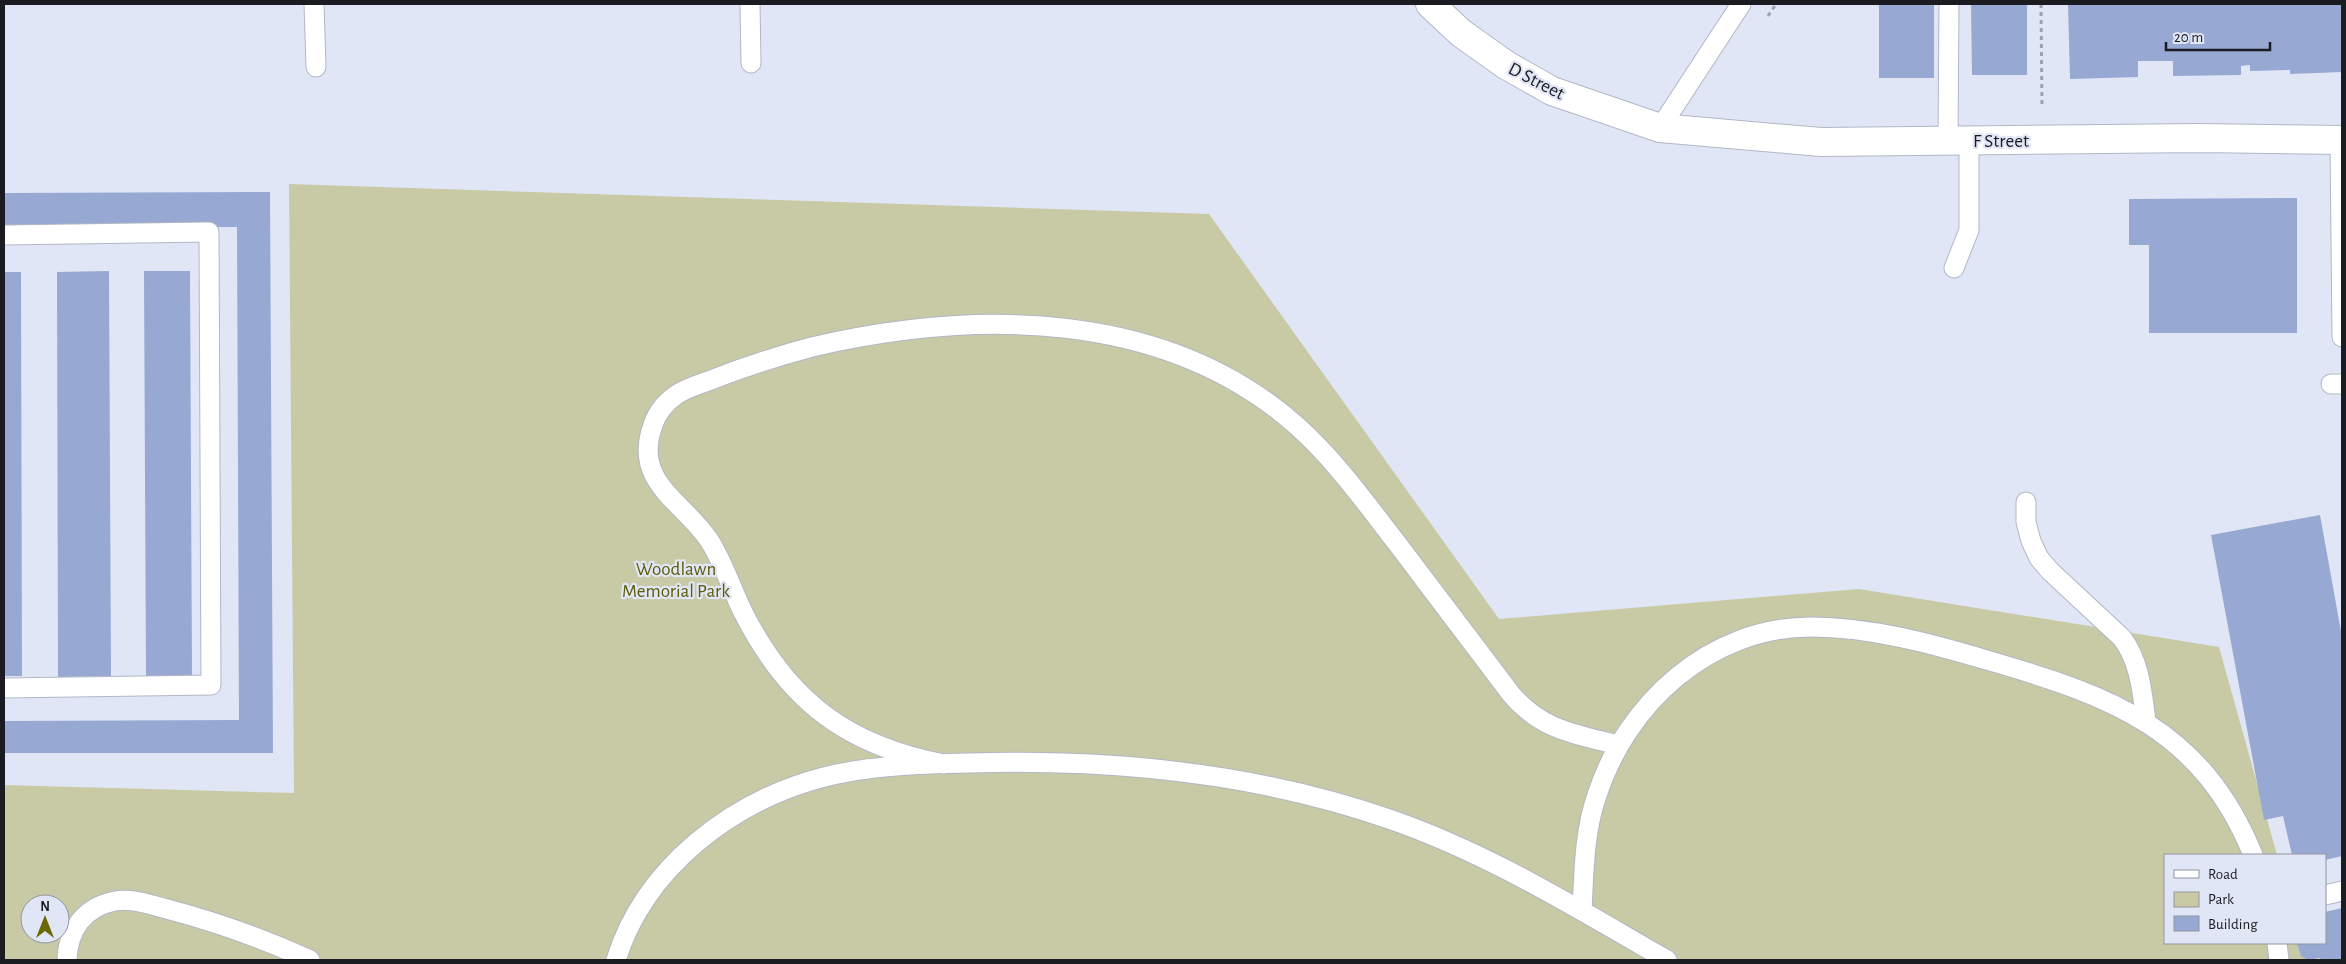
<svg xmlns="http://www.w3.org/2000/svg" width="2346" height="964" viewBox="0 0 2346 964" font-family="'Alegreya Sans',sans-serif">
<rect width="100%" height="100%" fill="#e0e6f5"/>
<!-- green -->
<path fill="#c8caa6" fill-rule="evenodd" d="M289 184 1209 214 1499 619 1859 589 2219 647 2277 855H2165V943H2301L2306 960H4V785L294 793ZM30 904H60V934H30Z"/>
<!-- building -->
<g fill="#97a8d3">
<rect x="1879" y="4" width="55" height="74"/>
<path d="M1971 4H2027V75H1972Z"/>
<path d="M2068 4H2342V72L2290 74V70L2250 71V65L2241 66V75L2173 76V61H2138V77L2070 79Z"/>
<path d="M270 192 273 753H4V721L239 720 237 227 4 228V193Z"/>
<path d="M2297 198V333H2149V245H2129V199Z"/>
<path d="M109 271 111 676 58 677 57 272Z"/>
<path d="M144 271H190L192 676H146Z"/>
<path d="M4 272H21L22 676H4Z"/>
<path d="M2320 515 2342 637V856L2325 860V855H2292L2283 816 2264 820 2211 535Z"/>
<path d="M2342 908V960H2321L2320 958 2308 960 2301 956 2297 943H2325V912Z"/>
</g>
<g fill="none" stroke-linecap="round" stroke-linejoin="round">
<!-- service casing -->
<g stroke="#b1b7c5" stroke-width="21">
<g id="service">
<path d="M314 4 316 67"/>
<path d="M750 4 751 63"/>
<path d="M1660 128 1741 4"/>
<path d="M2340 140 2342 337"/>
<path d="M1948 141 1949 4"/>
<path d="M4 235 209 232 211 685 4 688"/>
<path d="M1954 268 1969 230V141"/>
<path d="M2331 384H2342"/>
<path d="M2026 502V522L2031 541 2039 558 2050 571 2122 638C2140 662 2142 691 2146 721"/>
<path d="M944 764C849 746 790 703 745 616 732 591 724 563 709 540 683 501 632 482 653 425 657 413 666 402 676 395 686 388 699 384 711 380 744 367 778 356 812 347 976 309 1165 309 1297 426 1335 460 1365 502 1396 542 1434 593 1473 643 1511 694 1541 730 1575 734 1618 745"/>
<path d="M2325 895 2342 891"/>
<path d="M1582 911C1584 872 1584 832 1597 795 1627 703 1710 627 1811 627 1871 627 1933 644 1990 661 2111 696 2202 729 2253 855"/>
<path d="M2277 943 2279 960"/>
<path d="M67 960C68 930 84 907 115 901 132 898 151 905 167 909 216 922 264 939 310 960"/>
<path d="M616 960C645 867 732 801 824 777 871 765 922 764 970 763 1112 759 1254 772 1389 819 1488 853 1576 908 1667 960"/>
</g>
</g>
<!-- minor casing -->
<g stroke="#b1b7c5" stroke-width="30">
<path id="minor" d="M1430 4 1461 33 1506 65 1552 91 1660 128 1821 142 2199 138 2342 140"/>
</g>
<!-- path -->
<g stroke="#9da2ae" stroke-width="3" stroke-dasharray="4 4" stroke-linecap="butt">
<path d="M2041 4 2042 108"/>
<path d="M1768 16 1776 4"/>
</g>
<!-- service -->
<use href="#service" stroke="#fff" stroke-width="19"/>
<!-- minor -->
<use href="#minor" stroke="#fff" stroke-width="28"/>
</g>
<g text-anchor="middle" stroke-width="4.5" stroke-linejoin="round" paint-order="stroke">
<!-- street labels -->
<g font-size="19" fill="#1a1c21" stroke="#e0e6f5">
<text transform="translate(1537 80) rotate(27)" y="7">D Street</text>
<text x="2001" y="147">F Street</text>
</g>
<!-- park labels -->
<g font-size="19" fill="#5c5b07" stroke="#e0e6f5">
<text x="676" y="575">Woodlawn<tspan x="676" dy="22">Memorial Park</tspan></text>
</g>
</g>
<!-- border -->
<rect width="2346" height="964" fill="none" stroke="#1a1c21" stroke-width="10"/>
<!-- legend -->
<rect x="2164" y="854" width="162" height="90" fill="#e0e6f5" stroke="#9195a0"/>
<rect x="2174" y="870" width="25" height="8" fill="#ffffff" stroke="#9195a0"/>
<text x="2208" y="879" font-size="15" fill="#1a1c21">Road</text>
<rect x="2174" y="892" width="25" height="15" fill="#c8caa6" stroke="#9195a0"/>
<text x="2208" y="904" font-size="15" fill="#1a1c21">Park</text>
<rect x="2174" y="916" width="25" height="15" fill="#97a8d3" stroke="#9195a0"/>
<text x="2208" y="929" font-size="15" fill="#1a1c21">Building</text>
<!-- north arrow -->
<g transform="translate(45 919)"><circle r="24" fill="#e0e6f5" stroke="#9195a0"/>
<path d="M0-4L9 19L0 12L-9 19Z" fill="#696802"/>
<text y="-8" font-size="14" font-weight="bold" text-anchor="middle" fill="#1a1c21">N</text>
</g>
<!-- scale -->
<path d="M2166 42v8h104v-8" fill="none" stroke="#1a1c21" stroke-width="2.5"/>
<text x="2174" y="42" font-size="15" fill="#1a1c21" stroke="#e0e6f5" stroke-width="4" paint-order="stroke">20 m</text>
</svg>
